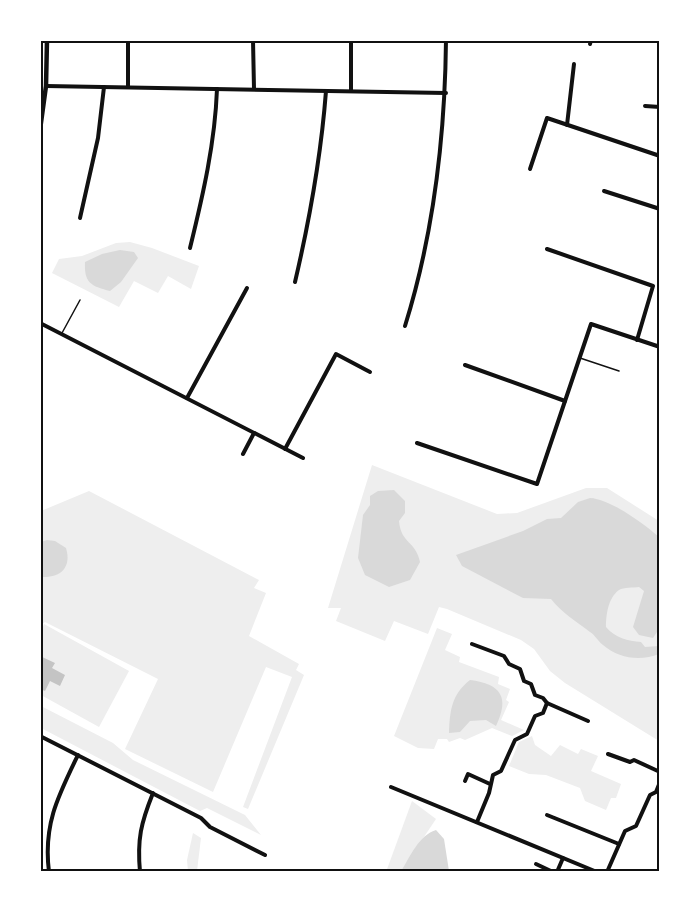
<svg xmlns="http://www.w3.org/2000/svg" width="700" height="912" viewBox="0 0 700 912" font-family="Barlow,sans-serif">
<rect width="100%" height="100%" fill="#fff"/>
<!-- green -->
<g fill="#eee">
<path d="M130 242 152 248 199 266 191 289 168 276 158 293 134 281 119 307 52 273 59 259 82 256 116 243Z"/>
<path d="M372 465 497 514 517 513 586 488H607L659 521V741L565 683 550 671 534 649 521 640 447 609 439 607 428 634 394 621 385 641 336 621 341 608H328Z"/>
<path d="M89 491 259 580 254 588 266 593 249 636 299 664 296 670 304 675 248 809 243 807 292 677 266 667 213 792 125 749 158 679 45 622 41 625V511Z"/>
<path d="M44 624 129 671 99 727 41 695V632Z"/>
<path d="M437 628 452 634 445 650 460 657 459 662 499 677 498 684 510 689 506 700 509 702 501 720 524 730 512 736 492 728 465 740 460 738 449 742 447 739H438L434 749 418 748 394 736Z"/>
<path d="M41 706 113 743 133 760 245 815 261 835 207 808 200 811 41 728Z"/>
<path d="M532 736 535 745 551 756 560 745 578 754 581 749 598 756 591 771 621 784 616 798H611L606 810 585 801 580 788 546 775 529 774 509 766 519 742Z"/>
<path d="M412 801 436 819 401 871 386 872Z"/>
<path d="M193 833 201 838 197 871H188L187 860Z"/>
</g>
<!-- water -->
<g fill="#d9d9d9">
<path d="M120 250 134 252 138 258 121 282 110 291C91 286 84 283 85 262L102 254Z"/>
<path d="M394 490 405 501V513L399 521C401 544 416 541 420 562L410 580 389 587 365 575 358 558 363 515 370 505V496L378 491Z"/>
<path d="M590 498C610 499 643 523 659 537V629L653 638 639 635 633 627 644 591 639 587C633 588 624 587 619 590 608 598 606 615 606 627 615 638 628 641 641 642L645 647 659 646V654C641 661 619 659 603 645 598 641 595 635 590 632 576 621 562 613 551 599L523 598 462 566 456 555 523 531 547 519 561 518 578 502Z"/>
<path d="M47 540 55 541 66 548C72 568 60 578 41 577V542Z"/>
<path d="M470 680C501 684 510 697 496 726L486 720 470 721 460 732 449 733C450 711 451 695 470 680Z"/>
<path d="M436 830 444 839 449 871H401C411 856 418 836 436 830Z"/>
</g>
<!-- building -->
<path fill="#c4c4c4" d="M40 656 55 663 52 668 65 675 60 686 50 681 45 691 40 689Z"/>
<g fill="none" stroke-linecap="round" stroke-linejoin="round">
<!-- service -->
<g stroke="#111" stroke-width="1.5">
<path d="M62 333 80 300"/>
<path d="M580 358 619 371"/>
</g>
<!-- minor -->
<g stroke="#111" stroke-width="4">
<path d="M253 40 254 89"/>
<path d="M351 40V91"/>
<path d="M590 44 591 40"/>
<path d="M46 86 446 93"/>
<path d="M128 87V40"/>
<path d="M645 106 660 107"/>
<path d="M567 125 574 64"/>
<path d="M530 169 547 118 660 156"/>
<path d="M604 191 660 209"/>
<path d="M80 218 98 138 104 87"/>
<path d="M190 248C203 195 215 143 217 89"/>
<path d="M547 249 653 286 637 340"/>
<path d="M295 282C310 218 321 156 326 91"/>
<path d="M40 323 303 458"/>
<path d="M405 326C434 233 445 137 446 40"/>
<path d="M465 365 565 401"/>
<path d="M187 398 247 288"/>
<path d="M417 443 537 484 591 324 660 347"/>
<path d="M285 449 336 354 370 372"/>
<path d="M243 454 254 433"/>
<path d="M472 644 504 656 509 664 520 669 524 681 531 684 535 695 543 698 547 703 588 721"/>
<path d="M40 736 201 818 210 827 265 855"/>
<path d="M608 754 630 762 634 760 660 772"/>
<path d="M465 781 468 774 490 784"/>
<path d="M391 787 597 872"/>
<path d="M547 815 619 844"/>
<path d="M477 822 489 793 493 775 501 771 515 740 527 734 535 716 543 713 547 703"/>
<path d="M536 864 553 872"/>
<path d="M49 872C43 825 58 796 78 755"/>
<path d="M140 872C137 839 141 823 153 793"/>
<path d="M557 872 563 858"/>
<path d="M607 872 625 831 636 826 650 795 656 792 660 782"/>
</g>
<!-- tertiary -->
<path stroke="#111" stroke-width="4.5" d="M40 130 46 86 47 40"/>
</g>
<!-- border -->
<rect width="700" height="912" fill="none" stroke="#ffffff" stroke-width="84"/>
<rect x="42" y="42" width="616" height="828" fill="none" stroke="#111" stroke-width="2"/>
</svg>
